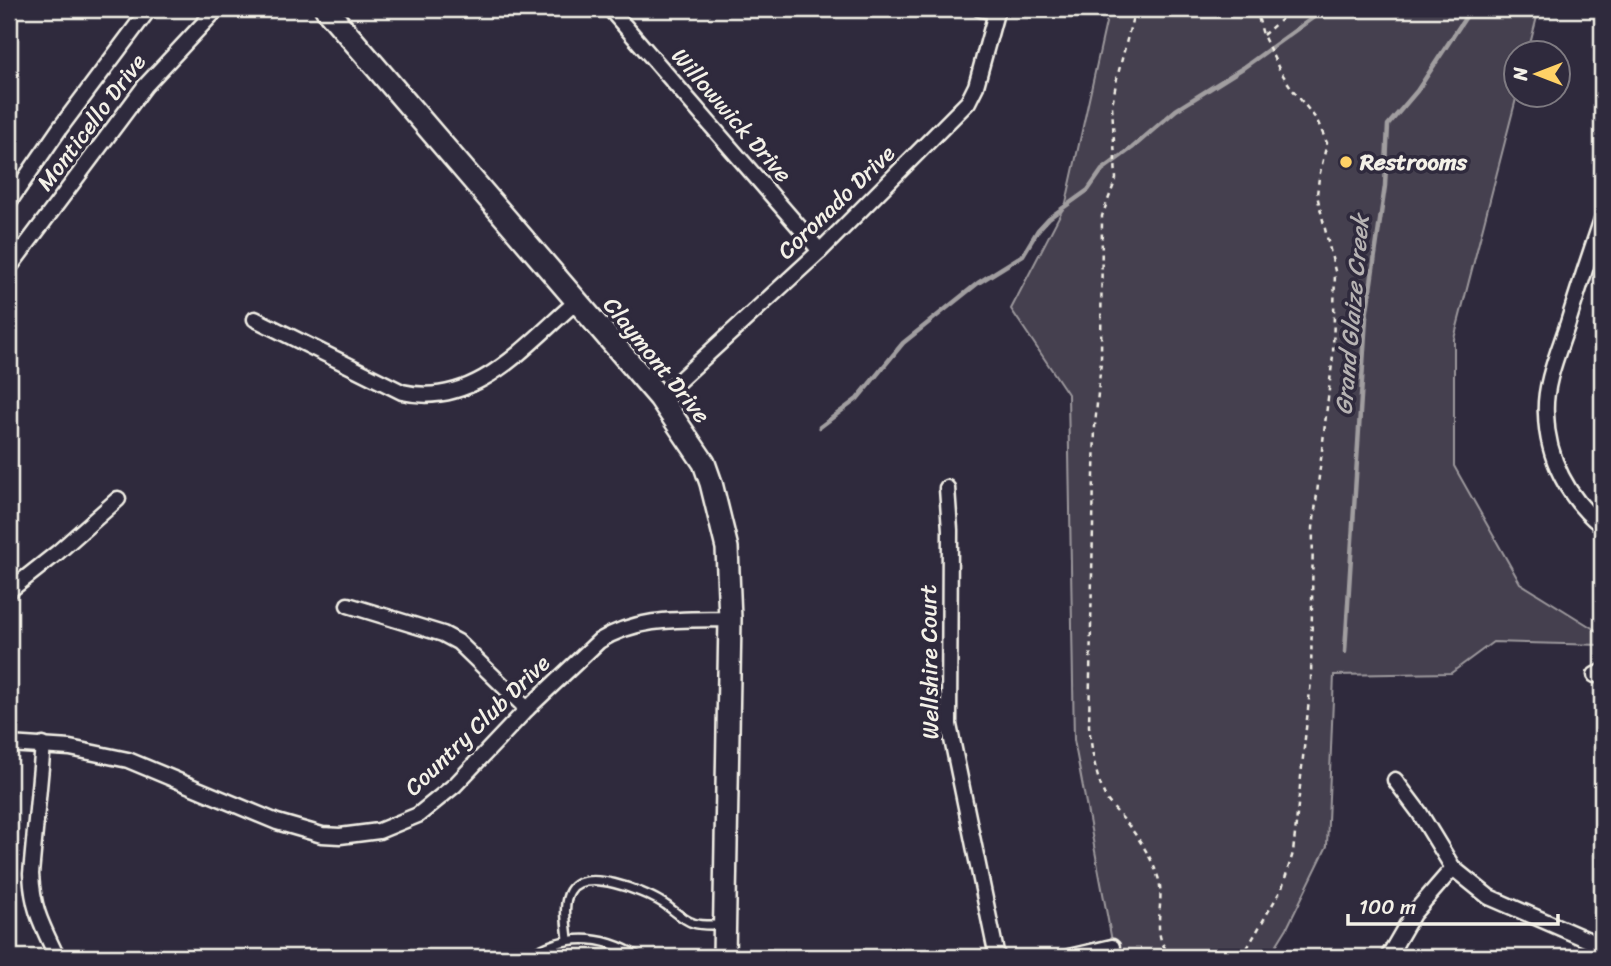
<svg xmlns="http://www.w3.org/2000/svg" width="1611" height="966" viewBox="0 0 1611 966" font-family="Sriracha,sans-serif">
<rect width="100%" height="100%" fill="#2f2a3d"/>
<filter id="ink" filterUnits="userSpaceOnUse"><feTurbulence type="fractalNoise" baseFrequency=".0143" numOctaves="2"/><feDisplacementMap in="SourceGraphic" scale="14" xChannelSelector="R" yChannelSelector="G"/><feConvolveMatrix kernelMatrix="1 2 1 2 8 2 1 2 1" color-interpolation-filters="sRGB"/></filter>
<g filter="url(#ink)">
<!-- green -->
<path fill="#454050" stroke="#9c989c" stroke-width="2" d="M1109 9H1539L1528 52H1516L1517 95 1454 339V466L1520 583 1602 634V645L1493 642 1451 673 1334 675 1327 846 1287 928 1269 957H1115L1074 740 1068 394 1011 309 1066 203Z"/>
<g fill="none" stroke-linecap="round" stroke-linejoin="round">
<!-- stream -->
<g stroke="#a19ea0" stroke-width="4.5">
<path d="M820 427 857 399 903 343 978 283 1023 255 1038 230 1049 218 1088 190 1102 170 1132 148 1176 110 1243 68 1325 9"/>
<path d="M1345 652 1366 317 1385 186 1388 125 1417 91 1471 9"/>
</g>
<!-- lane casing -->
<g stroke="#f4f1e8" stroke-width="12">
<g id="lane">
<path d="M568 940C567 925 562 904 570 891 584 867 643 891 661 902 672 908 681 919 693 923 701 926 712 925 721 925"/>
<path d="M528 957C565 933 602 934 639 957"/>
</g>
</g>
<!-- street casing -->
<g stroke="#f4f1e8" stroke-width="19">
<g id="street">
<path d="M610 9 820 251"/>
<path d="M980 9 996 12"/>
<path d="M9 202 60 128 149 9"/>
<path d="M1602 219C1590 254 1578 290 1567 326 1558 353 1544 385 1546 414 1547 458 1568 499 1602 526"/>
<path d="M9 268 145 86 217 9"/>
<path d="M255 319 402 392C475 409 527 344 577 301"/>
<path d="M660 398 820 251 968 102 976 86 997 9"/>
<path d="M947 488 950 530 949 725 997 957"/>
<path d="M9 591 57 553 118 499"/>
<path d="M348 605 443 634 458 642 527 709"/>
<path d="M1595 675 1602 672"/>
<path d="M9 744 70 748 128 760 277 822 322 835 340 836 379 831 418 815 455 785 527 709 599 641C639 616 684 620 730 619"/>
<path d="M43 745 31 874C33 911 42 925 57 957"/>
<path d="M1395 780 1419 812 1453 868 1489 897 1602 946"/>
<path d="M1069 957 1112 947"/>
<path d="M1388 957 1413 914 1453 868"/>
<path d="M1590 957 1596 944"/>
</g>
</g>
<!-- secondary casing -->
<g stroke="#f4f1e8" stroke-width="26">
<path id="secondary" d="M326 9 660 398 704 463 711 483 727 548 730 619 724 957"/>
</g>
<!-- path -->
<g stroke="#f4f1e8" stroke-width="2.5" stroke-dasharray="5 5" stroke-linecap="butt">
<path d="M1135 9 1117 78 1112 105 1116 179 1102 216 1101 361 1095 425 1089 726C1092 751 1095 777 1107 800 1112 807 1119 814 1125 821 1138 837 1151 856 1158 877 1167 903 1146 940 1175 957"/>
<path d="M1263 35 1293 9"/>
<path d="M1242 957 1282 888 1293 853 1311 681 1313 528 1333 355 1335 271 1317 195 1319 177 1327 143 1317 120 1292 89 1279 69 1263 35 1256 9"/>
</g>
<!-- lane -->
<use href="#lane" stroke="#2f2a3d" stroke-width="7"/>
<!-- street -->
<use href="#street" stroke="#2f2a3d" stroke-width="14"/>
<!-- secondary -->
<use href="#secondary" stroke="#2f2a3d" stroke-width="21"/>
</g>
</g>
<!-- markers -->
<circle fill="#ffd166" stroke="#2f2a3d" stroke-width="2.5" cx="1346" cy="162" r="7"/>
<g text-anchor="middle" stroke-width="7" stroke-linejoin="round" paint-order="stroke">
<!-- street labels -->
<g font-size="23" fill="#f4f1e8" stroke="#2f2a3d">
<text transform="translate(732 115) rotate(49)" y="8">Willowwick Drive</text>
<text transform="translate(91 122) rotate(-53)" y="8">Monticello Drive</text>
<text transform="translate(836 202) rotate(-44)" y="8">Coronado Drive</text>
<text transform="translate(657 360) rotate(51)" y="8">Claymont Drive</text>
<text transform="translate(929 662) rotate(-91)" y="8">Wellshire Court</text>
<text transform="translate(477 725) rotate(-44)" y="8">Country Club Drive</text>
</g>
<!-- poi labels -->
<g font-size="23" font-weight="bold" fill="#f4f1e8" stroke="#2f2a3d" text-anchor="start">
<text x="1360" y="170">Restrooms</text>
</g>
<!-- water labels -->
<g font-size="24" font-style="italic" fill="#b6b2b2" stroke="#2f2a3d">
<text transform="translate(1352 315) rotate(-85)" y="8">Grand Glaize Creek</text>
</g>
</g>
<!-- margin -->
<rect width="1611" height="966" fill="none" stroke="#2f2a3d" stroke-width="35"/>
<rect x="18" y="18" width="1576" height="931" fill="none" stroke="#f4f1e8" stroke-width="2.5" filter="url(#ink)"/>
<!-- north arrow -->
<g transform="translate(1537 74) rotate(270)"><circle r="33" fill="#2f2a3d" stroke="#7e7a81" stroke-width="2"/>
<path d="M0-5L12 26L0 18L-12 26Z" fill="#ffd166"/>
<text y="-10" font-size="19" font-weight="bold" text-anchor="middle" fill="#f4f1e8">N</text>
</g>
<!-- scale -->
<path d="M1348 914v10h210v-10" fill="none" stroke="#f4f1e8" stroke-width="3.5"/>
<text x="1359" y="914" font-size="21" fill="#f4f1e8" stroke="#2f2a3d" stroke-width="5" paint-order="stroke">100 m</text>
</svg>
